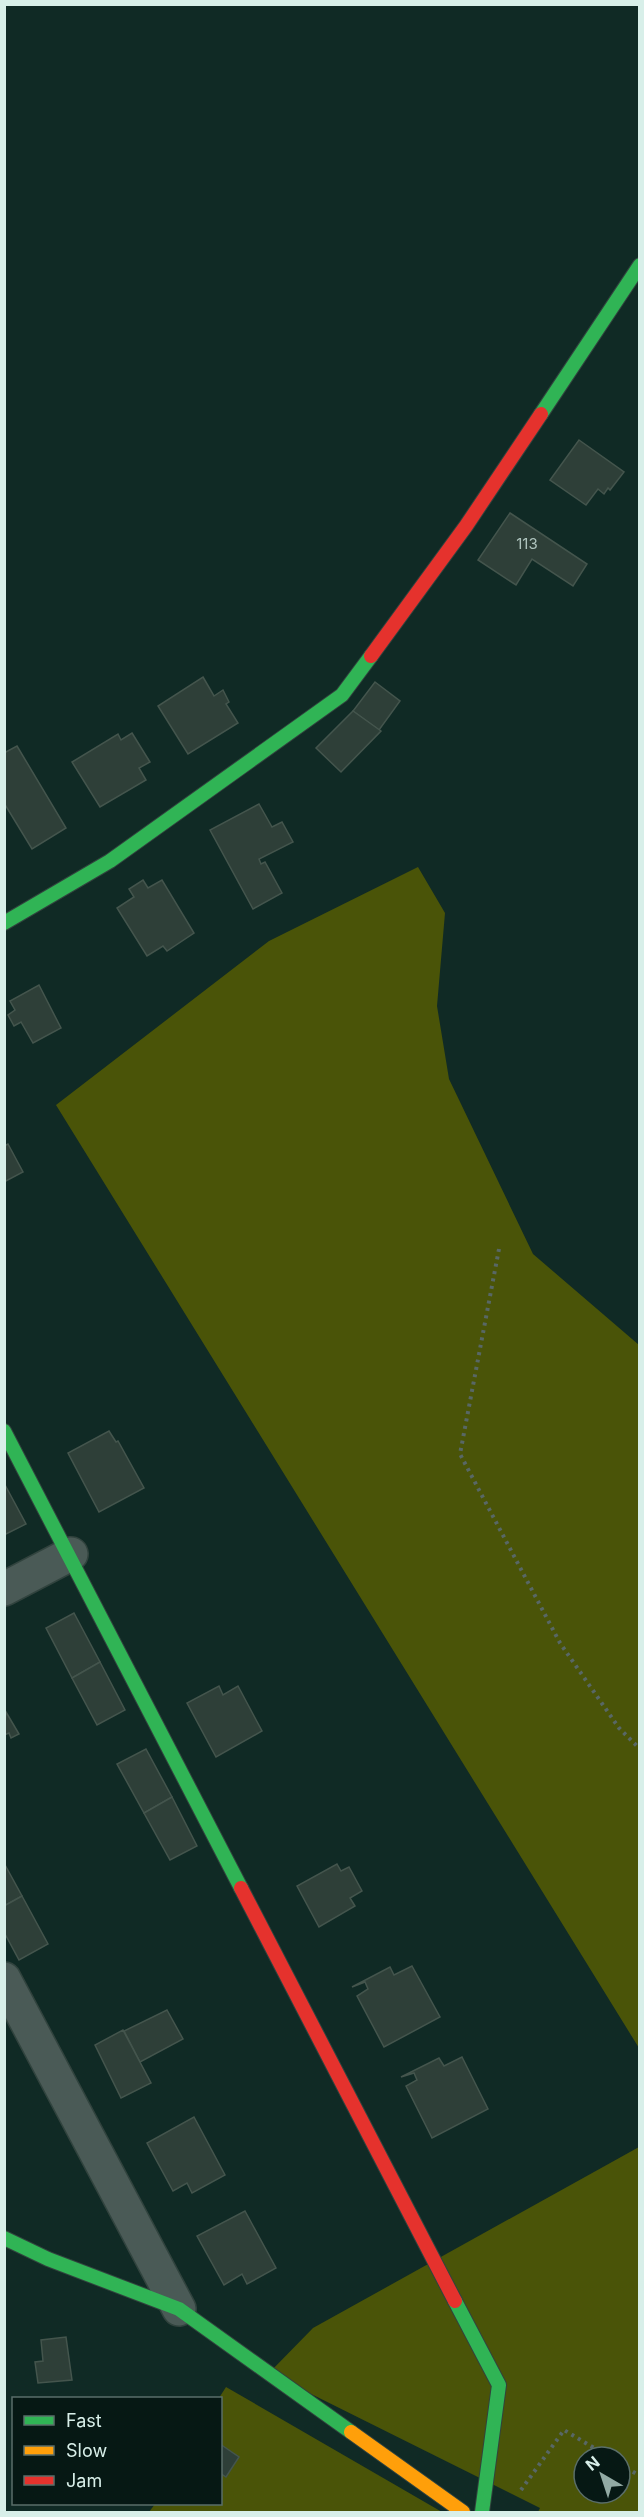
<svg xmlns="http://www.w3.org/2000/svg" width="644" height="2517" viewBox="0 0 644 2517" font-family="Inter,sans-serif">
<rect width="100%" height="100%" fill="#102a25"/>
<!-- green -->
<g fill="#4a5408" fill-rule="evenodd">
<path d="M418 867 445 913 437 1006 449 1079 533 1254 639 1345V2048L56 1105 269 941Z"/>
<path d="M639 2147V2512H538L540 2508 269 2373 313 2328ZM584 2457H620V2493H584Z"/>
<path d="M226 2387 442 2512H149L155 2504H220L219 2398Z"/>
</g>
<!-- building -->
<g fill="#2e3f38" stroke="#44554d" stroke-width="1.5">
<path d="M579 440 624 472 610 490 608 488 604 494 598 489 586 505 550 480Z"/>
<path d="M510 513 587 564 573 586 532 559 516 585 478 560Z"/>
<path d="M203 677 214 696 223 690 229 702 226 704 238 723 188 754 158 706Z"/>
<path d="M375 682 400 701 379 730 353 711Z"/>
<path d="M353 711 381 731 341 772 316 748Z"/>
<path d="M132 733 150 762 139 768 146 780 100 807 72 762 118 734 121 740Z"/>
<path d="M17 746 66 828 32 849 4 803V753Z"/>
<path d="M259 804 272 827 282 822 293 842 259 859 261 864 265 862 282 893 253 909 210 830Z"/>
<path d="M143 880 148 888 162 880 194 933 167 951 163 946 147 956 117 908 134 897 129 889Z"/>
<path d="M39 985 61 1028 33 1043 21 1022 14 1026 8 1015 15 1010 10 1001Z"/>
<path d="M8 1144 23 1172 4 1182V1146Z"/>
<path d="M109 1431 116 1442 118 1441 144 1488 99 1512 68 1453Z"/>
<path d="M4 1483 26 1524 4 1535Z"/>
<path d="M74 1613 100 1662 72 1678 46 1628Z"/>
<path d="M100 1662 125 1710 97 1725 72 1678Z"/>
<path d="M219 1686 223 1695 238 1686 262 1731 216 1757 187 1703Z"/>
<path d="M6 1712 19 1734 11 1738 9 1733 4 1735Z"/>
<path d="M146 1749 172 1797 144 1813 117 1764Z"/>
<path d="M172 1797 197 1846 170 1860 144 1813Z"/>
<path d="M4 1863 22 1896 4 1906Z"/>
<path d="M337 1864 341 1871 349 1867 362 1891 350 1898 355 1906 319 1927 297 1886Z"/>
<path d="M22 1896 48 1944 19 1960 4 1932V1906Z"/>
<path d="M412 1966 440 2017 384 2047 357 1996 368 1989 365 1982 352 1987 390 1967 394 1975Z"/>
<path d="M167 2010 183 2039 140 2062 124 2031Z"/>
<path d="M123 2030 151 2083 121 2098 95 2045Z"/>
<path d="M462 2057 488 2109 432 2138 406 2086 417 2080 414 2073 401 2077 439 2058 444 2066Z"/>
<path d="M194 2117 225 2175 192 2193 187 2183 173 2191 147 2143Z"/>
<path d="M245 2211 276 2268 247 2284 242 2274 224 2285 197 2236Z"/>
<path d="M66 2337 72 2380 38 2383 35 2362 43 2361 41 2340Z"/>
<path d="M220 2444 239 2457 226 2477 220 2473Z"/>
</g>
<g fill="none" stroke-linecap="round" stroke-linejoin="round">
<!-- street casing -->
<g stroke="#31433e" stroke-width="36">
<g id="street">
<path d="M4 1589 71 1554"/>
<path d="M4 1979 179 2309"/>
</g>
</g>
<!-- fast casing -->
<g stroke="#31433e" stroke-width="16">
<g id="fast">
<path d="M541 414 640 265"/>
<path d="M4 923 110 861 342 695 371 656"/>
<path d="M4 1431 241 1888"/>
<path d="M4 2238 48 2259 179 2309 351 2432"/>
<path d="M455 2301 499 2385 482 2512"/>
</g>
</g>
<!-- slow casing -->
<g stroke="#31433e" stroke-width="16">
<path id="slow" d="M351 2432 463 2512"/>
</g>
<!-- jam casing -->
<g stroke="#31433e" stroke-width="16">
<g id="jam">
<path d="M371 656 466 526 541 414"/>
<path d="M241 1888 455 2301"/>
</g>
</g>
<!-- path -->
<g stroke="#586765" stroke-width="4" stroke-dasharray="3 4.5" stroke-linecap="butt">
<path d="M639 4 640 5"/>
<path d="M499 1249 460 1454 560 1643 619 1728 640 1749"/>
<path d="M620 2464 640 2476"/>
<path d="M521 2490 564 2430 609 2457"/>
</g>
<!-- street -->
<use href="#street" stroke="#4a5a56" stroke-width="33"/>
<!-- fast -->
<use href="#fast" stroke="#30b455" stroke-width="14"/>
<!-- slow -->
<use href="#slow" stroke="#ff9f0a" stroke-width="14"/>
<!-- jam -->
<use href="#jam" stroke="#e5322d" stroke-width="14"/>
</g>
<g text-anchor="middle" stroke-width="4.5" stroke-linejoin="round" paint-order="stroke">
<!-- number labels -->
<g font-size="15" fill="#aec3bd">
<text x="527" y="549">113</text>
</g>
</g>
<!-- border -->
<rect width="644" height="2517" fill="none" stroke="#d8efe9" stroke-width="12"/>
<!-- legend -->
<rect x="12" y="2397" width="210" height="108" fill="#061814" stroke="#5a6e69" stroke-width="1.5"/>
<rect x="24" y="2416" width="30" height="9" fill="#30b455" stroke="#5a6e69" stroke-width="1.5"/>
<text x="66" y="2427" font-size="18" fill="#d8efe9">Fast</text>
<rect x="24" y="2446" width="30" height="9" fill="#ff9f0a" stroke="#5a6e69" stroke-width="1.5"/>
<text x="66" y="2457" font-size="18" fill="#d8efe9">Slow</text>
<rect x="24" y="2476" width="30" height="9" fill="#e5322d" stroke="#5a6e69" stroke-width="1.5"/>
<text x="66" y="2487" font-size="18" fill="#d8efe9">Jam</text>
<!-- north arrow -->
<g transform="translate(602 2475) rotate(321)"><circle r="28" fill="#061814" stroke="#5a6e69" stroke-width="1.5"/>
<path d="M0-4.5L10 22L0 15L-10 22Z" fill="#92aaa4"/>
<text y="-9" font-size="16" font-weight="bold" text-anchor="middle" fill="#d8efe9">N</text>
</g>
</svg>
